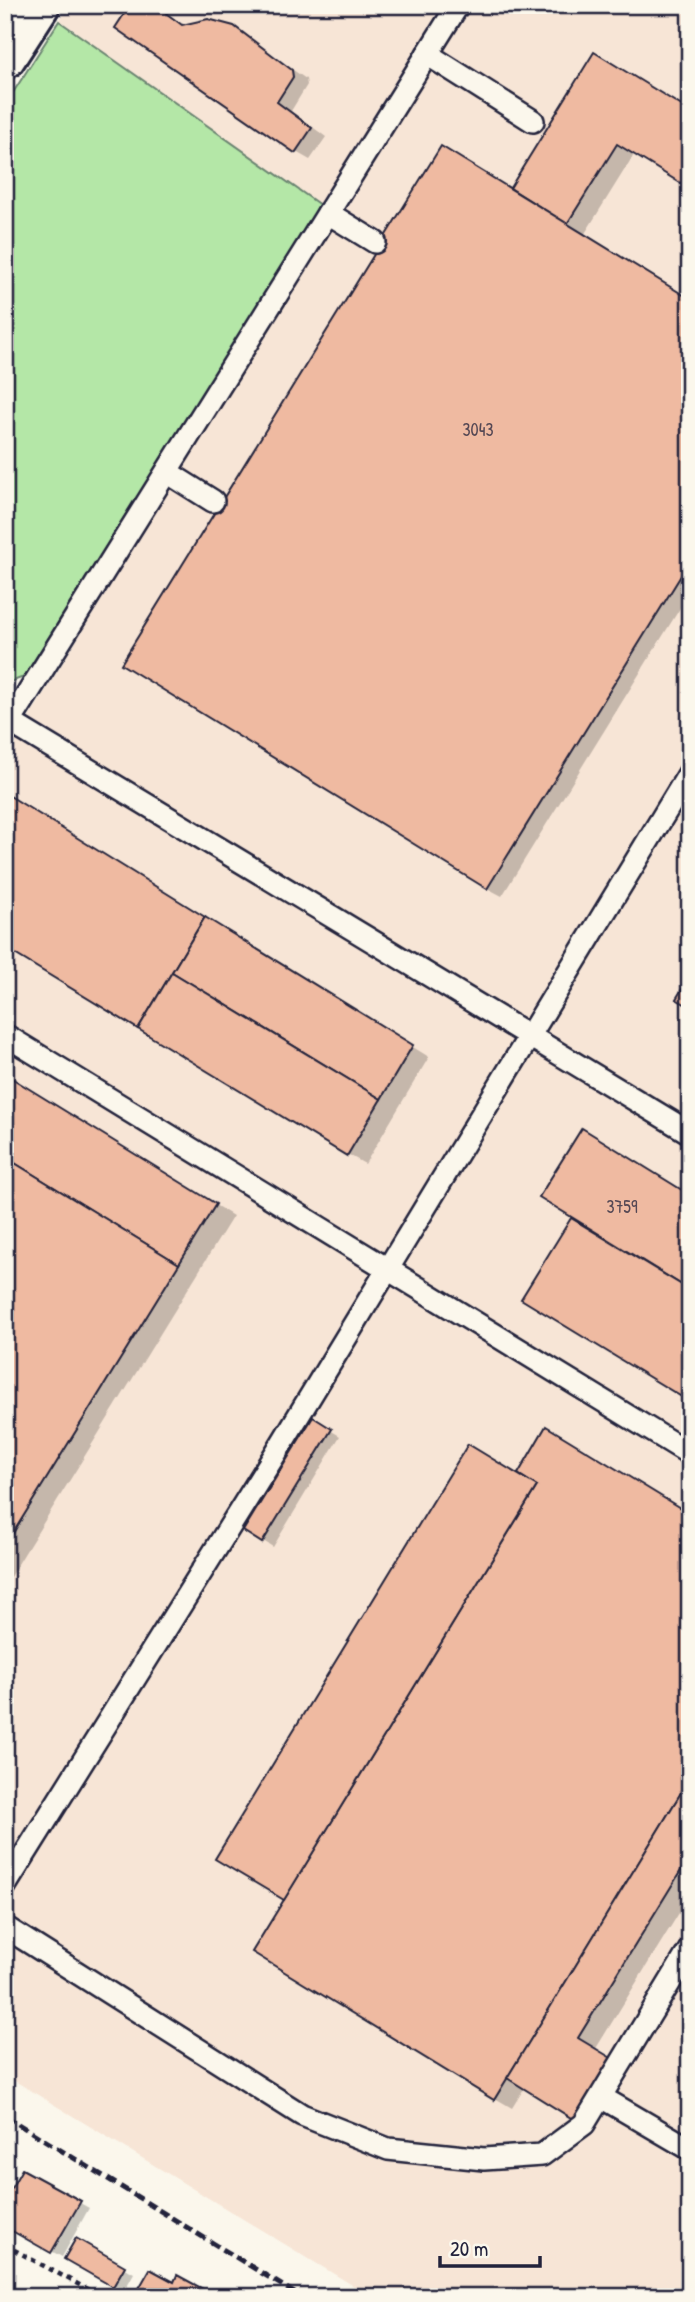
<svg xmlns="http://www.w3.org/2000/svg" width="695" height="2302" viewBox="0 0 695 2302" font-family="'Patrick Hand',sans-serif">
<rect width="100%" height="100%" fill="#fbf7ec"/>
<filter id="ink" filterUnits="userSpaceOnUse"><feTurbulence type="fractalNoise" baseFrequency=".0143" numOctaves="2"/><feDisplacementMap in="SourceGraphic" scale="14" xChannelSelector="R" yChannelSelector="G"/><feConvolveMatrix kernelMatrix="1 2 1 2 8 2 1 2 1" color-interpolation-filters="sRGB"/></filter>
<g filter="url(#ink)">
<!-- built -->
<g fill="#f7e5d6">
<path d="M69 5H455L320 205 59 21Z"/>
<path d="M468 5H690V2297H372L5 2075V730L17 737Z"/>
</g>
<!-- green -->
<path fill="#b4e7a7" stroke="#6b8471" stroke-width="2" d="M59 21 320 205 24 677 5 684V105Z"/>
<!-- shadow -->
<g fill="#0003">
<path d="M132 5H155L184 26 233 28 306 79 307 85 291 111 326 137 310 160 296 152Z"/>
<path d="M595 55 635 153 584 235 690 301V592L502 896 487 888 511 190Z"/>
<path d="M5 794 429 1057 365 1164 347 1154Z"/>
<path d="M5 1076 233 1216 5 1585Z"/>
<path d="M690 1196V1400L614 1245Z"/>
<path d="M313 1420 340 1436 273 1547 245 1530Z"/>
<path d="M547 1429 690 1515V1895L595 2050 630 2071 594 2129 525 2087 512 2108 495 2098 286 1900Z"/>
<path d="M23 2171 89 2208 62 2257 5 2225Z"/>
<path d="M77 2241 134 2273 124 2291 67 2259Z"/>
</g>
<!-- building -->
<g fill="#efbaa1" stroke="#22223b" stroke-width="2">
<path d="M130 5H155L182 25 208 19 234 26 292 70 293 77 277 102 312 128 295 153 115 28Z"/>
<path d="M594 52 690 111V189L617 144 567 224 510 188Z"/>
<path d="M441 146 690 299V561L487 889 121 664Z"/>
<path d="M5 793 205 917 138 1029 5 948Z"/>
<path d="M205 917 413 1045 381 1099 172 972Z"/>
<path d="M172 972 381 1099 347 1156 138 1029Z"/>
<path d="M690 976V1007L676 999Z"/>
<path d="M5 1074 216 1204 179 1264 5 1157Z"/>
<path d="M582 1128 690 1195V1290L539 1197Z"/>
<path d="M5 1157 179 1264 5 1546Z"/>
<path d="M571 1218 690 1290V1402L521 1299Z"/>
<path d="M313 1417 332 1429 262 1543 243 1531Z"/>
<path d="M546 1426 690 1514V1778L494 2100 252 1952 537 1486 518 1474Z"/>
<path d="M468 1444 537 1486 284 1900 215 1859Z"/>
<path d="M690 1778V1856L578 2038 613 2059 576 2121 507 2078Z"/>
<path d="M22 2169 81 2201 51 2253 5 2227V2199Z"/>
<path d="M76 2238 125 2266 113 2287 64 2259Z"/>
<path d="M150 2269 174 2282 177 2275 205 2290 204 2297H134Z"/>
</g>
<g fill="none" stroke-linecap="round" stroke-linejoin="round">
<!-- service casing -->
<g stroke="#22223b" stroke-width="26">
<g id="service">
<path d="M427 54 533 121"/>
<path d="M328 213 375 242"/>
<path d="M167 472 213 501"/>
<path d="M5 719 690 1133"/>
<path d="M10 722 458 5"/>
<path d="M5 1035 690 1454"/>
<path d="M5 1886 274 1456 690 772"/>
<path d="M5 1927 302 2115 388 2149 484 2159 542 2155 584 2124 690 1949"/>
<path d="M601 2097 690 2149"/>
</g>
</g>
<!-- minor casing -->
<g stroke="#22223b" stroke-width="44">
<path id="minor" d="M5 59 40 5"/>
</g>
<!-- path -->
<path stroke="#22223b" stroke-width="4.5" stroke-dasharray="5 5" stroke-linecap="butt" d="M5 2245 102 2297"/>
<!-- service -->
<use href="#service" stroke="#fbf7ec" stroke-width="21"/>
<!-- minor -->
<use href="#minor" stroke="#fbf7ec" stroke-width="38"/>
<!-- rail -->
<path stroke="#22223b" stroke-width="5" stroke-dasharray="10 5" stroke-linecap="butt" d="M5 2116 301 2297"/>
</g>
</g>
<g text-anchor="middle" stroke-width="5" stroke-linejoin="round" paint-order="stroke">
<!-- number labels -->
<g font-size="18" fill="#554854">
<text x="478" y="436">3043</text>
<text x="622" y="1213">3759</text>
</g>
</g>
<!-- margin -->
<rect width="695" height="2302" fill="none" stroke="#fbf7ec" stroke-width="28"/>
<rect x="14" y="14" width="667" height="2274" fill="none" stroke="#22223b" stroke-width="2.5" filter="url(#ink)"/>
<!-- scale -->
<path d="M440 2256v10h100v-10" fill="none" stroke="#22223b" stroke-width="3.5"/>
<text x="450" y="2256" font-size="21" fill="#22223b" stroke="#fbf7ec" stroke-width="5" paint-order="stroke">20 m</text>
</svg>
